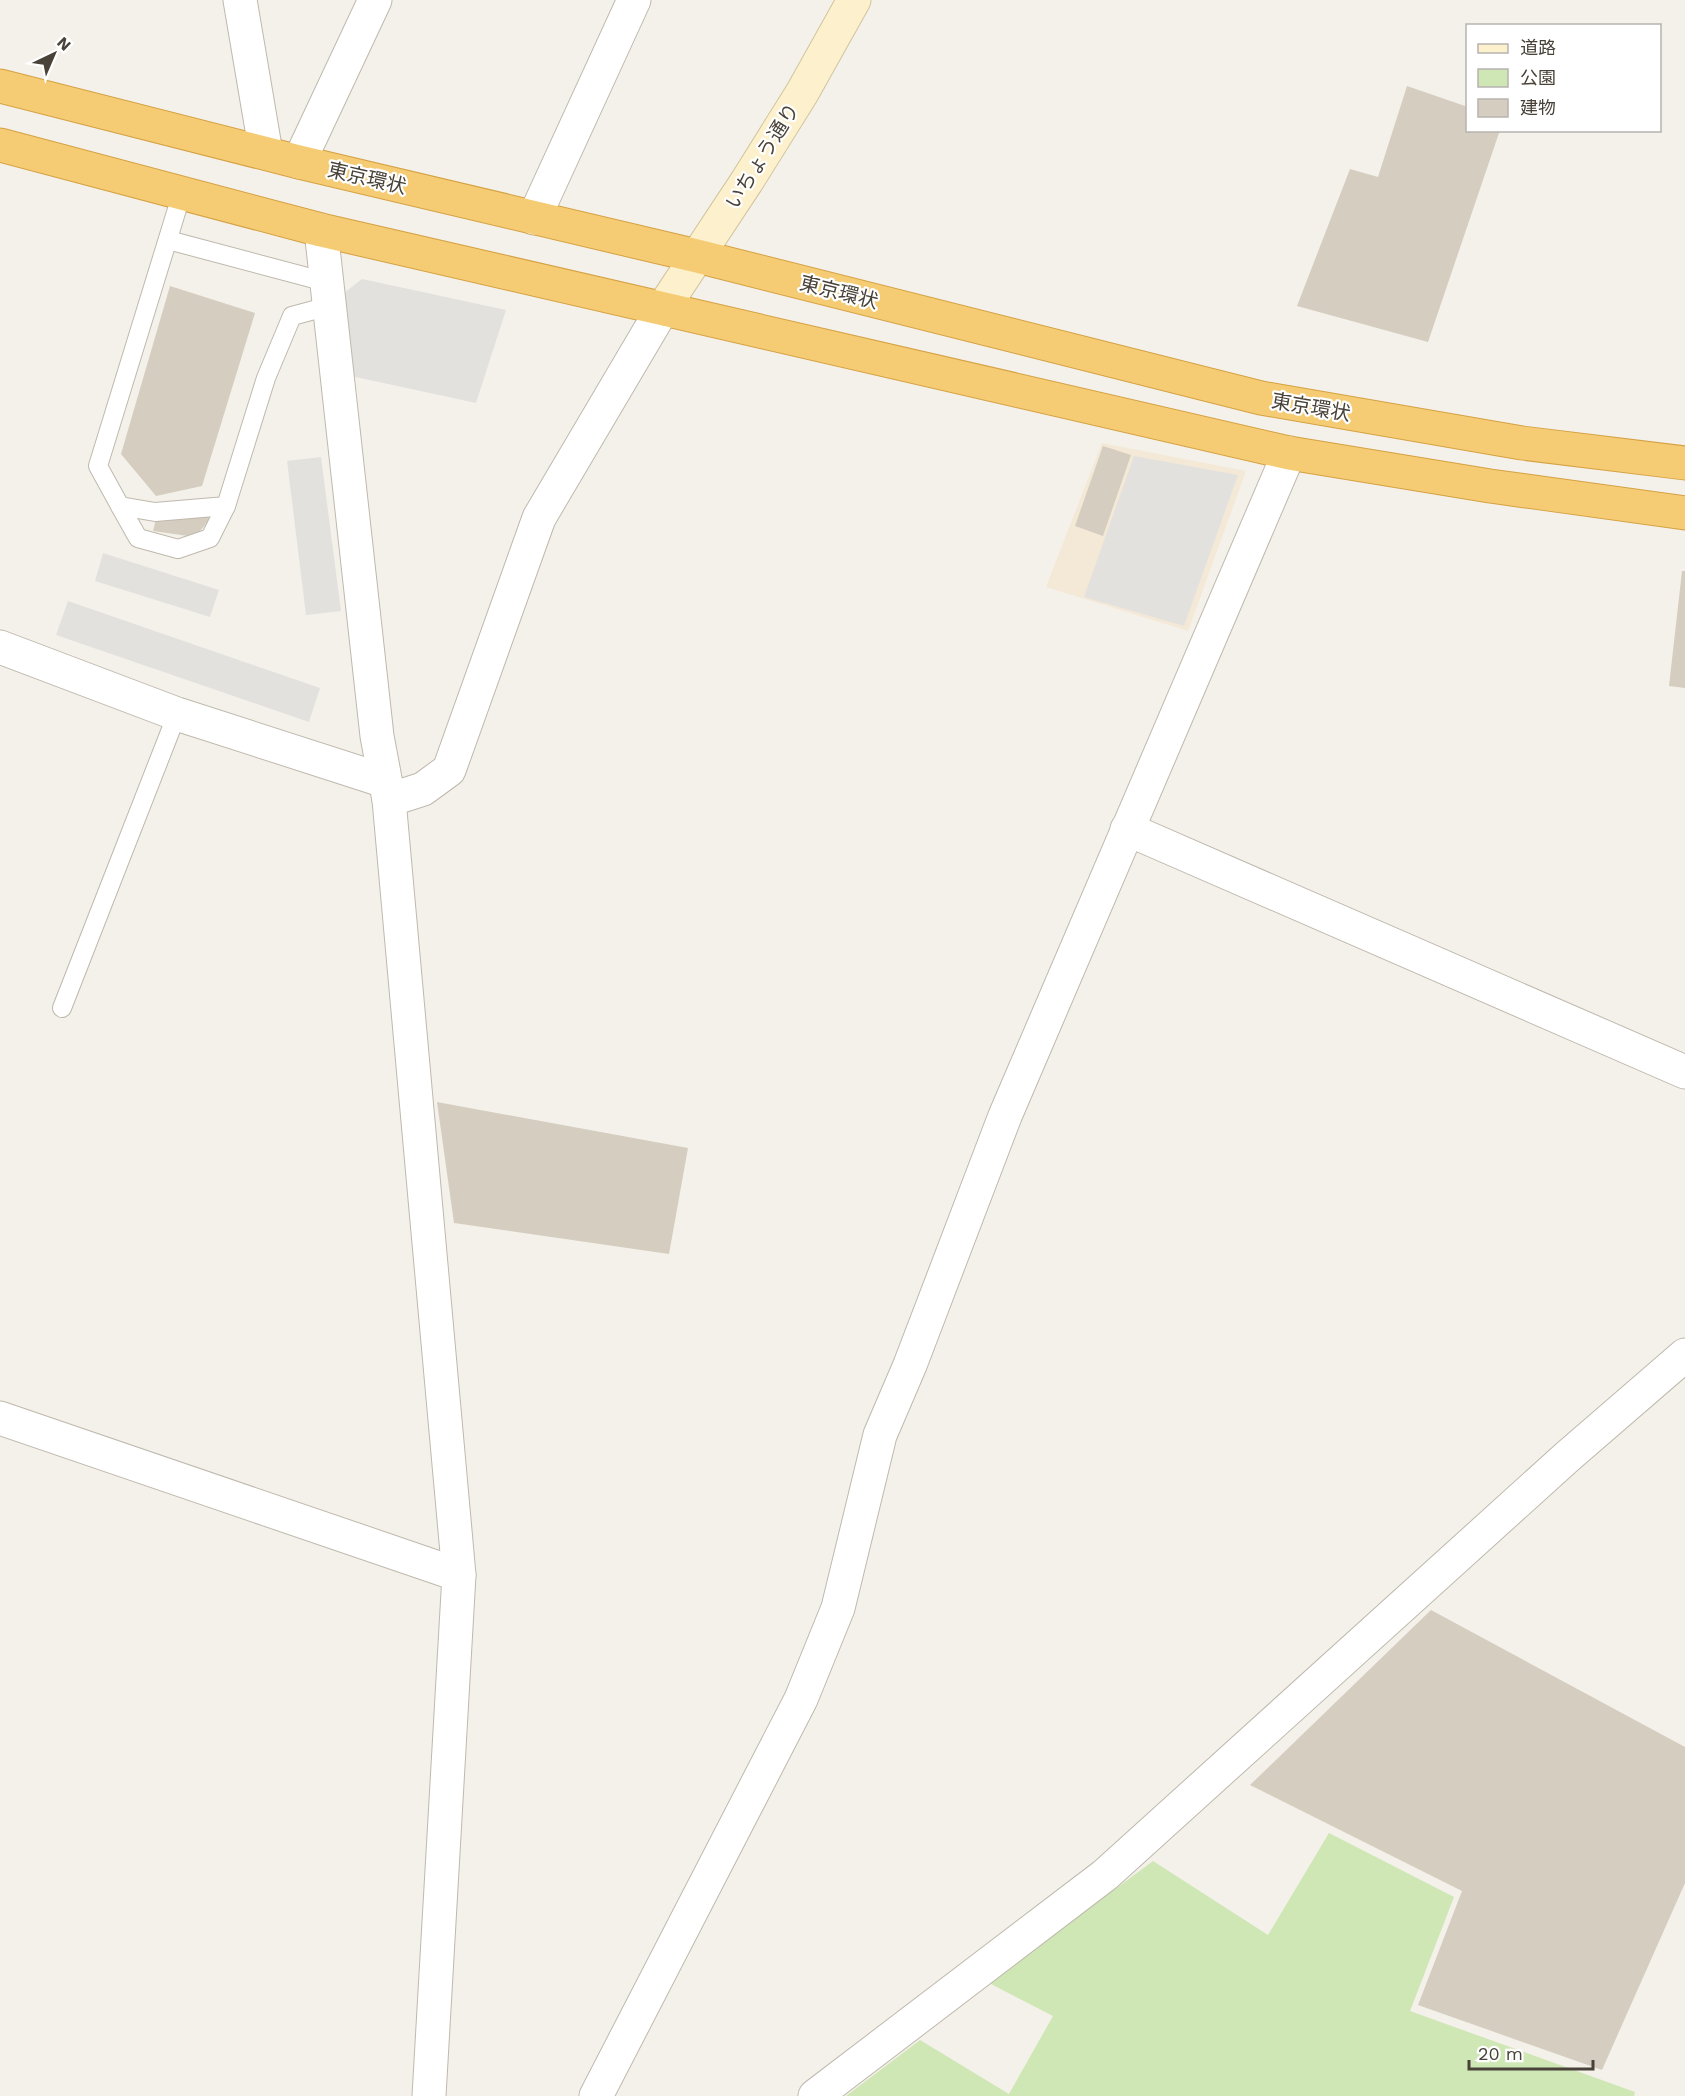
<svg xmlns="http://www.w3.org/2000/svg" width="1685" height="2096" viewBox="0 0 1685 2096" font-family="'Work Sans','Noto Sans JP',sans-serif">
<rect width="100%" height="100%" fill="#f4f1ea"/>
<!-- commercial -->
<path fill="#f4e8d7" d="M1102 443 1246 471 1188 631 1046 587Z"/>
<!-- green -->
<path fill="#cfe6b5" d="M1329 1833 1454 1897 1410 2011 1635 2092 1634 2096H846L920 2040 1009 2094 1053 2016 989 1983 1153 1861 1268 1935Z"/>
<!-- parking -->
<g fill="#e3e1de">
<path d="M362 279 506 310 476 403 351 376 339 297Z"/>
<path d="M1134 456 1238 475 1184 626 1084 597Z"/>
<path d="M321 457 341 611 306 615 287 461Z"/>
<path d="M103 553 219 590 210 617 95 581Z"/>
<path d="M68 601 320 688 309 722 56 635Z"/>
</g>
<!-- building -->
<g fill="#d5cdc0">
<path d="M1407 86 1468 107V130H1500L1428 342 1297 306 1350 169 1378 177Z"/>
<path d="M170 286 255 313 202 486 156 496 121 454Z"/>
<path d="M1103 446 1131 455 1103 536 1075 526Z"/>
<path d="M198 515 211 518 195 537 153 531 156 519Z"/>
<path d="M1682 571H1685V688L1669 686Z"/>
<path d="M437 1102 688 1148 669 1254 454 1223Z"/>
<path d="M1431 1610 1685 1747V1883L1602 2070 1418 2005 1462 1891 1250 1785Z"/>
</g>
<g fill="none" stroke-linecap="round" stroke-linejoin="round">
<!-- lane casing -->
<g stroke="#bfb9ad" stroke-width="20">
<g id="lane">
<path d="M182 193 98 466 120 506 155 512 226 506 266 378 292 316 329 306"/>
<path d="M168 240 326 282"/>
<path d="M120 506 138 538 178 549 210 538 226 506"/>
<path d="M62 1008 177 714"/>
</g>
</g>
<!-- street casing -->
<g stroke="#bfb9ad" stroke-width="35">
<g id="street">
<path d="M240 0 266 153"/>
<path d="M299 162 375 0"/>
<path d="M534 218 634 0"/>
<path d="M321 230 377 736 389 800 459 1575 429 2096"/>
<path d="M0 647 177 714 385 781"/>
<path d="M389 800 423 789 449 770 539 518 663 308"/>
<path d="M1127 829 1685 1072"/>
<path d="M0 1418 459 1575"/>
<path d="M596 2096 801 1699 838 1608 880 1435 910 1365 1005 1116 1289 453"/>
<path d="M815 2096 1105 1875 1567 1457 1685 1355"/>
</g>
</g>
<!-- secondary casing -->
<g stroke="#d1c49c" stroke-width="35">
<path id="secondary" d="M663 308 747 181 802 93 854 0"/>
</g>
<!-- highway casing -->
<g stroke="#d5a143" stroke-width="35">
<g id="highway">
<path d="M0 86 299 162 697 256 1261 398 1522 443 1685 463"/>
<path d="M0 145 321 230 1289 453 1490 486 1685 513"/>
</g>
</g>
<!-- lane -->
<use href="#lane" stroke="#fff" stroke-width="18"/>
<!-- street -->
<use href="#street" stroke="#fff" stroke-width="33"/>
<!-- secondary -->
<use href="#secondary" stroke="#fcf1cc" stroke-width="33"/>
<!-- highway -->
<use href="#highway" stroke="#f5cc73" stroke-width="33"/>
</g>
<g text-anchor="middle" stroke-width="4.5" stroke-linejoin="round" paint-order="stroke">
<!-- street labels -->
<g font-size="20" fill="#484238" stroke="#fff">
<text transform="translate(762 156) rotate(-58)" y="7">いちょう通り</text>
<text transform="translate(367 178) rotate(13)" y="7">東京環状</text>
<text transform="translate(839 292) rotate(14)" y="7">東京環状</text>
<text transform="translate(1311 407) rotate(10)" y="7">東京環状</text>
</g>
</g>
<!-- legend -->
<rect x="1466" y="24" width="195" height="108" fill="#ffffff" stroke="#b6b3af" stroke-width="1.5"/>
<rect x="1478" y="44" width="30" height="9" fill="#fcf1cc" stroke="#b6b3af" stroke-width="1.5"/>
<text x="1520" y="54" font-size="18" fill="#484238">道路</text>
<rect x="1478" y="69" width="30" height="18" fill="#cfe6b5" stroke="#b6b3af" stroke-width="1.5"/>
<text x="1520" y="84" font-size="18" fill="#484238">公園</text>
<rect x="1478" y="99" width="30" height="18" fill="#d5cdc0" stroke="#b6b3af" stroke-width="1.5"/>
<text x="1520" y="114" font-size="18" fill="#484238">建物</text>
<!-- north arrow -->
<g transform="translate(54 54) rotate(44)" stroke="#ffffff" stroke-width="4.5" paint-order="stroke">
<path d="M0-4.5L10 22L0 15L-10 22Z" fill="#484238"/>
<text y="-9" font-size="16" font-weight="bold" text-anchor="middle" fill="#484238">N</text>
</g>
<!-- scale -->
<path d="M1469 2060v9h124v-9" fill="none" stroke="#484238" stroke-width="3"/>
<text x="1478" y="2060" font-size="18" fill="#484238" stroke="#ffffff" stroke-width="4.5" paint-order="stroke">20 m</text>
</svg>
